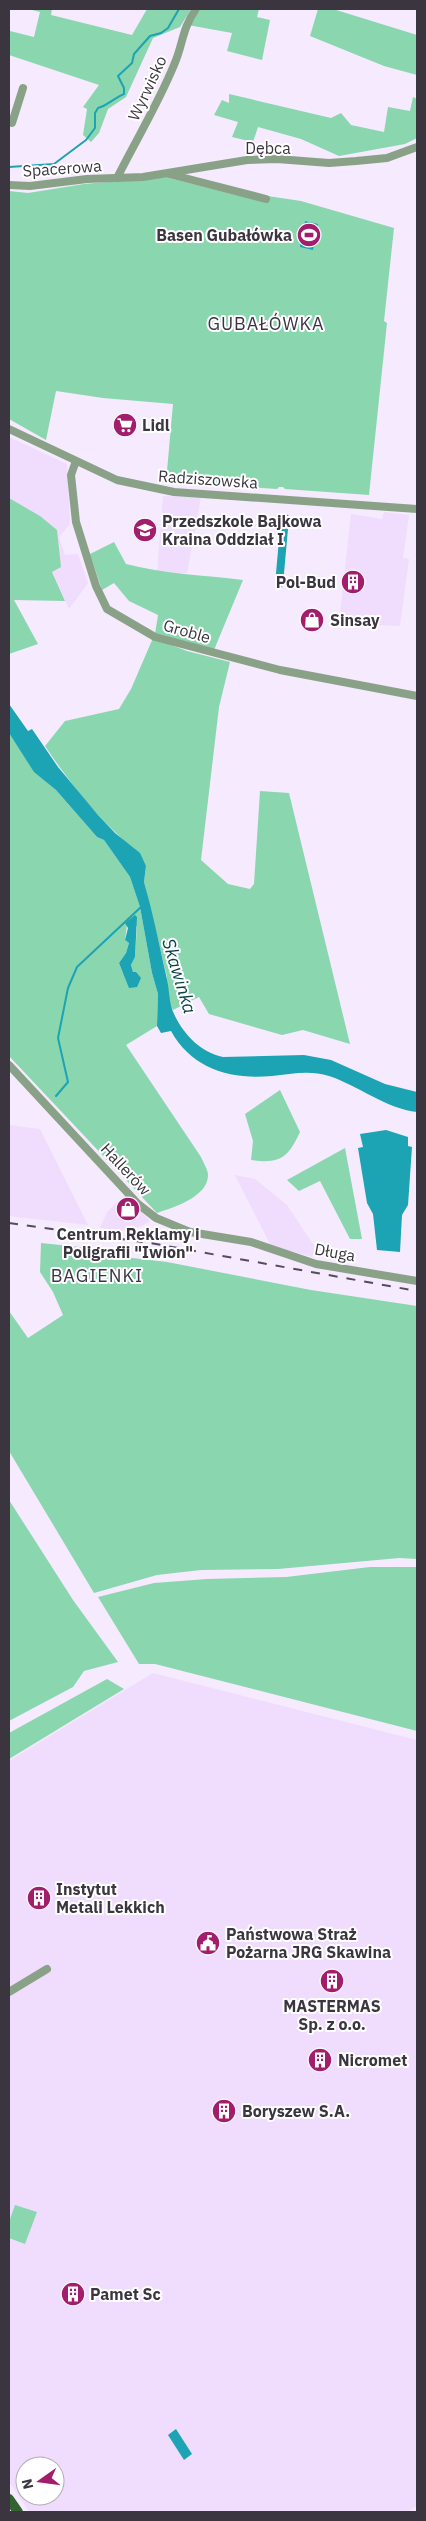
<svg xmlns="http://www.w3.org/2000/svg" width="426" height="2521" viewBox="0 0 426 2521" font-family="'IBM Plex Sans',sans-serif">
<rect width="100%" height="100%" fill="#f6eafe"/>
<!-- built -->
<g fill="#f0dcfd" fill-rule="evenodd">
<path d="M9 437 67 464 70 524 59 537 65 555 78 554 88 583 69 609 52 571 40 516 9 498Z"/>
<path d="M163 496 201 497 187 573H157Z"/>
<path d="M384 512 409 515 403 558 409 559 400 626 339 623 351 514 382 519Z"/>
<path d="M9 1125 40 1129 88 1225 9 1216Z"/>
<path d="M235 1175 255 1179 287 1205 317 1250 312 1257 271 1246Z"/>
<path d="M124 1195 150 1221 142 1226 121 1231 100 1228 107 1212Z"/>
<path d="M153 1673 417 1740V2506L407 2512H29L9 2481V1761ZM25 2466H55V2496H25Z"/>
</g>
<!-- green -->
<g fill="#8ad6af" fill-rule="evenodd">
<path d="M28 9H52L51 15 132 35 147 9H191L180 27 153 38 126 97 108 109 99 133 91 142 83 135 87 109 83 107 99 85 9 55 10 31 34 37 40 12Z"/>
<path d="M201 9H259L257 17 270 20 262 60 227 51 232 33 188 25Z"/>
<path d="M318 9H333L417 35V75L384 66 310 36Z"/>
<path d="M229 94 331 118 341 113 351 125 384 132 388 107 410 111 413 97 417 99V138L405 144 339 156 301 139 258 127 253 142 232 137 238 122 214 115 222 100 229 103Z"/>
<path d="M165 177 236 195H261L301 201 394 228 384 321 387 323 369 495 285 489 283 487H279L277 489 166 482 173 404 103 398 56 391 46 440 9 419V191L28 193 84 184Z"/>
<path d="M9 498 40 516 57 530 61 567 52 572 65 601 14 600 38 644 9 654Z"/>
<path d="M114 542 126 564C164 574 204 575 243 580L214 650 155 634 158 615 129 601 114 583 102 590 90 554Z"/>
<path d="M153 638 187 651 230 662 219 707 201 860 228 884 250 889 254 884 260 791 289 793 350 1044 303 1030 282 1035 209 1014 199 997 173 1010 169 1001 167 977 144 882 146 866C131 845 116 834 99 816 79 794 61 770 45 746L65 721 119 709 131 689Z"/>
<path d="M9 733 35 772 56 790 97 837 104 840 130 877 140 907 152 973 158 994 157 1026 126 1045 201 1157C203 1162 208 1170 208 1175 208 1197 174 1207 157 1213L9 1056ZM127 925 137 926 135 957 131 965 133 972 123 973 119 963 126 953 129 943 125 940Z"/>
<path d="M280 1090 300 1132C288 1158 280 1164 251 1160L253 1141 245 1114Z"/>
<path d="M345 1148 362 1239H350L320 1181 299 1191 287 1180Z"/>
<path d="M41 1243 89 1248 106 1255 167 1262 311 1290 417 1306V1559L399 1558 278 1569 201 1570 157 1575 94 1593 9 1451V1311L28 1338 63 1315 53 1292 40 1272Z"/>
<path d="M9 1500 73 1600 118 1662 84 1671 73 1687 9 1721Z"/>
<path d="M370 1567H417V1731L155 1664H139L98 1597 154 1583 207 1579 286 1577Z"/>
<path d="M107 1679 124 1689 9 1759V1733Z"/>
<path d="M15 2205 37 2212 25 2244 9 2238V2222Z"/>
</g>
<!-- water -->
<g fill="#1ca3b4">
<path d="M305 221 318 224 313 250 300 247Z"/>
<path d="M9 704 28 731 32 729 58 767 98 815 115 833 140 853 146 866 144 882C153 913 159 944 166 975 170 989 168 1003 175 1016 184 1035 202 1053 223 1057L304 1055 331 1060 385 1084 417 1092V1112C387 1109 357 1085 329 1076 310 1070 291 1074 272 1076 231 1080 192 1069 171 1031L161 1033 157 1026 158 994 152 973 140 907 130 877 104 840 97 837 56 790 34 772 9 733Z"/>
<path d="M135 915 137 917 135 957 131 965 133 972H136L141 978 137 987 129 988 119 963 126 953 129 943 125 940 128 928 125 923Z"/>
<path d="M386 1130 408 1137V1146L412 1147 408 1205 402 1215 400 1252 377 1250 373 1214 367 1203 358 1148 363 1147 360 1134Z"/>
<path d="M176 2429 192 2454 184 2460 168 2435Z"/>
</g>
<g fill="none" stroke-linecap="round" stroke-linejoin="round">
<!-- stream -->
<g stroke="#1ca3b4" stroke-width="2">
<path d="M9 167 54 164 86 140 95 128V113L98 108C107 106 114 98 124 94V88L118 76 132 63 134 54 150 36 161 33 168 28 179 9"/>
<path d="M56 1096 68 1082 58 1038 68 988 77 967 141 907"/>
</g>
<!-- canal -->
<path stroke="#1ca3b4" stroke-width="8" d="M279 584 285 518"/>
<!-- minor -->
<g stroke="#89a287" stroke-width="8">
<path d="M9 122 12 123 23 88"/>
<path d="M169 174 266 199"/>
<path d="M117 178C136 140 158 104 174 65 183 45 182 28 196 9"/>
<path d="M9 185 30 186 87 179 143 177 247 160 277 159 329 163 356 161 387 158 417 147"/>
<path d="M9 429 117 480 174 492 417 509"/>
<path d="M76 461 71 475 76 522 96 586 107 609 155 637 280 670 417 696"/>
<path d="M9 1065 138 1204 156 1218 190 1232 251 1242 316 1264 417 1281"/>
<path d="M9 1992 47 1969"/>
</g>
<!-- major -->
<path stroke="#346231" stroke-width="10" d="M9 2499 18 2512"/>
<!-- rail -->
<path stroke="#544d58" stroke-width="2" stroke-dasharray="9 9" stroke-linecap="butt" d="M9 1223 156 1244 417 1291"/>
</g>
<!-- icons -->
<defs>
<g id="stadium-disc" transform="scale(1.25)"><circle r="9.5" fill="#a21d6b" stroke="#fff"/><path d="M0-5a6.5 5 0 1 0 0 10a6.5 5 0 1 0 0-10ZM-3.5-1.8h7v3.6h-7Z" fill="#fff"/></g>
<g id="supermarket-disc" transform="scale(1.25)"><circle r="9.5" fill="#a21d6b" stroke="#fff"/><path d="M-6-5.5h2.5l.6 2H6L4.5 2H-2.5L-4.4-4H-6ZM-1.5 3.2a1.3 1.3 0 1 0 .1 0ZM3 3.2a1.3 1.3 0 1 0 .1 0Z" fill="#fff"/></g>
<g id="school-disc" transform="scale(1.25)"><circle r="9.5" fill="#a21d6b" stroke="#fff"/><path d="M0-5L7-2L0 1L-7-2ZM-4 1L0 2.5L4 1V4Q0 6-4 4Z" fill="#fff"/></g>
<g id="building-disc" transform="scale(1.25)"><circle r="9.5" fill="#a21d6b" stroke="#fff"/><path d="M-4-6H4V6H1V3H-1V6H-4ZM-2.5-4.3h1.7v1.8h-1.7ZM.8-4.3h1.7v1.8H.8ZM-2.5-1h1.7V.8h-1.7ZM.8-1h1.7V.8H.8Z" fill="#fff"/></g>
<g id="shop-disc" transform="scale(1.25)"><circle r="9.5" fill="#a21d6b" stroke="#fff"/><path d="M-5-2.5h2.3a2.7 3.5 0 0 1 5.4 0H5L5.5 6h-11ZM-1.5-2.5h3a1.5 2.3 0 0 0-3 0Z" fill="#fff"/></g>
<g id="civic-disc" transform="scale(1.25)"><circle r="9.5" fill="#a21d6b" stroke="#fff"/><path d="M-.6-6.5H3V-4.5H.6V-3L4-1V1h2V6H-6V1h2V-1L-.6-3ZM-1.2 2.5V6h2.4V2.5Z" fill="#fff"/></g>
</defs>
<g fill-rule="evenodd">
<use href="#stadium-disc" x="309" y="235"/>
<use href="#supermarket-disc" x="125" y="425"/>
<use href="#school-disc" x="145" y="530"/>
<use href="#building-disc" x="353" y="582"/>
<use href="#shop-disc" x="312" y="620"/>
<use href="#shop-disc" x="128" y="1209"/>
<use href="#building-disc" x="39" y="1898"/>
<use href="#civic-disc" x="208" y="1943"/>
<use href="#building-disc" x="332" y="1981"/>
<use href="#building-disc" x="320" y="2060"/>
<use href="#building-disc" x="224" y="2111"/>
<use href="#building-disc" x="73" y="2294"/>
</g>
<g text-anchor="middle" stroke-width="4" stroke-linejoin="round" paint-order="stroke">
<!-- street labels -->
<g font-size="16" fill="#3b353f" stroke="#fff">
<text transform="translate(147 88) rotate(-65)" y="6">Wyrwisko</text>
<text x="268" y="154">Dębca</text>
<text transform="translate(62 168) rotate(-4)" y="6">Spacerowa</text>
<text transform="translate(208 479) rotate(4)" y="6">Radziszowska</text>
<text transform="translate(187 631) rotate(16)" y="6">Groble</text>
<text transform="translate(126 1169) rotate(47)" y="6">Hallerów</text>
<text transform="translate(335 1252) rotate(10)" y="6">Długa</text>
</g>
<!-- poi labels -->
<g font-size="16" font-weight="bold" fill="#3b353f" stroke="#fff" text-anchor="start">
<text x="292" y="241" text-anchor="end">Basen Gubałówka</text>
<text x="142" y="431">Lidl</text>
<text x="162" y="527">Przedszkole Bajkowa<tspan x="162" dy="18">Kraina Oddział I</tspan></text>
<text x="336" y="588" text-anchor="end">Pol-Bud</text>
<text x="330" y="626">Sinsay</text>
<text x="128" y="1240" text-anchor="middle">Centrum Reklamy i<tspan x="128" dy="18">Poligrafii "Iwion"</tspan></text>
<text x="56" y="1895">Instytut<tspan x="56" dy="18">Metali Lekkich</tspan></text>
<text x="226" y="1940">Państwowa Straż<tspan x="226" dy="18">Pożarna JRG Skawina</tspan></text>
<text x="332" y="2012" text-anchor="middle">MASTERMAS<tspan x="332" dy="18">Sp. z o.o.</tspan></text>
<text x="338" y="2066">Nicromet</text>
<text x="242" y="2117">Boryszew S.A.</text>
<text x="90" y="2300">Pamet Sc</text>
</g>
<!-- neighbourhood labels -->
<g font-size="18" letter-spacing="1" fill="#3e3246" stroke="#fff">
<text x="266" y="330">GUBAŁÓWKA</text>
<text x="97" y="1282">BAGIENKI</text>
</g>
<!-- water labels -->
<g font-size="18" font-style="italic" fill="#073f47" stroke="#fff">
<text transform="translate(179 976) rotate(73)" y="6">Skawinka</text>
</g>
</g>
<!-- border -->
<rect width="426" height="2521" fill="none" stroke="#3b353f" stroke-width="20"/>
<!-- north arrow -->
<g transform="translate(40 2481) rotate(256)"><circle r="24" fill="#ffffff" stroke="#b1aeb2"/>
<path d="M0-4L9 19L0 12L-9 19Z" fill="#a21d6b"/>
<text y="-8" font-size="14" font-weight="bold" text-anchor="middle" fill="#3b353f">N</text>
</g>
</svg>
